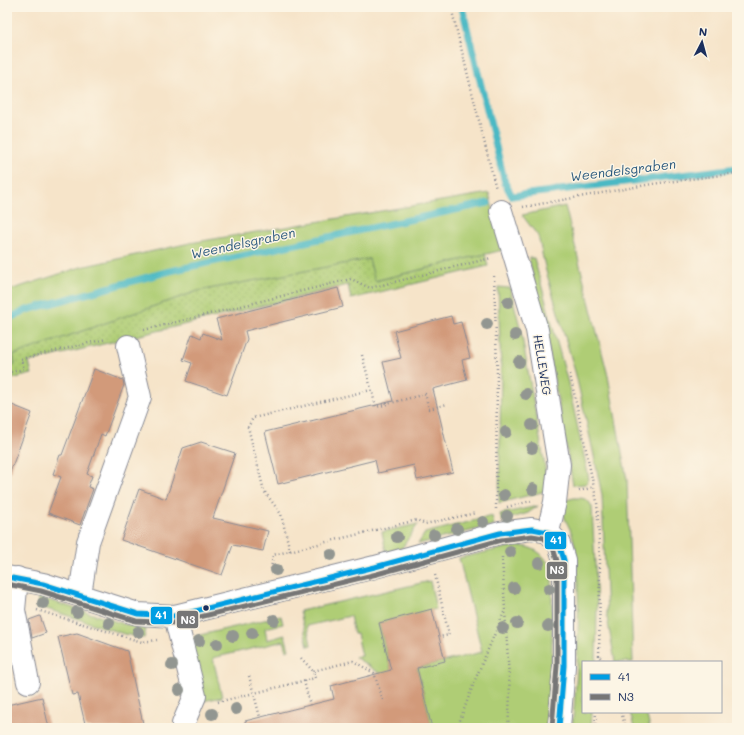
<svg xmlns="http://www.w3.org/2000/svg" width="744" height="735" viewBox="0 0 744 735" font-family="Mali,sans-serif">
<defs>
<pattern id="park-dots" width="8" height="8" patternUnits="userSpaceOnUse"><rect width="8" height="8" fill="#afcd74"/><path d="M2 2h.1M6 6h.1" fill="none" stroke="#96b067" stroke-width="1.8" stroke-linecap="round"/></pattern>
</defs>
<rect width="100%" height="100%" fill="#fcf5e5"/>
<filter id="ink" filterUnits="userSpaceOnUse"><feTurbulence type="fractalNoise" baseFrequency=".025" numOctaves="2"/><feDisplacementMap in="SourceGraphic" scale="8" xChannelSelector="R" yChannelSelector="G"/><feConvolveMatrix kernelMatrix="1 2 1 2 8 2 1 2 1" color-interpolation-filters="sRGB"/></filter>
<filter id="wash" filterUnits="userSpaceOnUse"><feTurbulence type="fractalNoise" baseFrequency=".012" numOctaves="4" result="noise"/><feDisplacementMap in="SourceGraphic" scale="16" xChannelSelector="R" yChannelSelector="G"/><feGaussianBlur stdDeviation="0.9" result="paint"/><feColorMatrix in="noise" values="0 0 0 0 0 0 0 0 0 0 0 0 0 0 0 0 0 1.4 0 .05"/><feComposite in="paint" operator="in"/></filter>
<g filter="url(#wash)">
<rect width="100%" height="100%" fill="#f6e4c9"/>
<!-- grass -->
<g fill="#afcd74" stroke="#657e69">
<path d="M489 193 503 250 374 281 369 259 13 355 15 364 7 366V291L81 267 190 243Z"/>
<path d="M565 206 608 376 627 480 633 662H615L614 656 607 617 602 495 593 451 576 375 546 271 538 236 522 215Z"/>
<path d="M529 258H534L568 383 589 479 586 484 573 485 548 346Z"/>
<path d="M498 287 510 288 521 331 545 467 546 491 499 503 501 370Z"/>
<path d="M574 498C583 498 588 498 592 507L597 604 596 660V662H583V712H592L591 728H572C578 673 580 616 577 561 576 552 575 543 572 534 566 518 561 519 566 500Z"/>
<path d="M538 506 528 513 502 521 500 514Z"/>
<path d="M492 516 494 525 418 544 425 533Z"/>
<path d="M418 524 402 548 386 552 382 532Z"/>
<path d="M514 546C533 545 546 554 552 572V651L546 728H432L417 668 482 652 459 558Z"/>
<path d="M430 581 436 609 379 623 392 674 384 676 355 657 362 656 357 634H354L350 616 307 626 311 645 308 646 300 611Z"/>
<path d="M39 597 124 624 146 629 144 638 124 634 38 606Z"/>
<path d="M281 616 283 624 265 628 267 640 285 635 289 650 287 651 284 641 213 658 222 697 203 701 190 644 196 636Z"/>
<path d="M630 712H646L650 728H634Z"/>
</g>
<!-- park -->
<path fill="url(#park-dots)" stroke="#657e69" d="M485 254 488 266 351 299 348 285 29 362 32 374 7 380V366L15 364 13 355 198 291 369 259 375 281Z"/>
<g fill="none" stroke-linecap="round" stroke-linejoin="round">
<!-- stream -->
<g stroke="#4bb9c4" stroke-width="7">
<path d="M462 7 505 183 512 196 737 168"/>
<path d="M7 319 27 310 170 271 488 203"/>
</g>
</g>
<g id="blocks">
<!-- building -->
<g fill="#d29a7a">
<path d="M338 288 343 307 245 331 247 339 227 395 186 381 192 363 183 360 192 334 201 338 203 333 222 340 216 319Z"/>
<path d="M451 316 453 324 461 322 470 358 462 360 467 380 433 389 453 472 417 480 414 465 378 473 375 460 278 484 265 432 393 401 383 362 401 358 394 331Z"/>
<path d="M94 369 123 380 124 385 105 436 101 434 87 474 92 476 88 487 93 489 80 525 48 513 61 477 53 474 60 455H62Z"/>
<path d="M7 403 32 413 9 475H7Z"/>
<path d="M201 442 235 453 213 518 268 531 263 551 233 545 222 575 121 540 139 489 166 499 183 448Z"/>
<path d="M432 609 445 661 417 668 432 728H246L245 721 334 699 331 686 391 670 379 623Z"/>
<path d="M40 616 46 633 32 638 29 620Z"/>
<path d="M77 633 127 651 144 728H86L78 694 72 695 58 637Z"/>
<path d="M42 697 49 728H7V705Z"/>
</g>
</g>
</g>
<g filter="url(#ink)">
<use href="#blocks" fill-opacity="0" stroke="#888a94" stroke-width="1"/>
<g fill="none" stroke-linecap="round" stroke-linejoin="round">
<!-- minor casing -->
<g stroke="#888a94" stroke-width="24">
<g id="minor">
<path d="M501 211 537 330 559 465 555 502 548 532"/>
<path d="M548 532 559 544 564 560V666L559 728"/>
<path d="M7 577 43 584 138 614 175 616 375 567 500 533 532 529 548 532"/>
<path d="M17 578 14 610 28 682"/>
<path d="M80 595 88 542 140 397 128 346"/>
<path d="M175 616 195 696 183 724 184 728"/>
</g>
</g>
<!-- path -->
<g stroke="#888a94" stroke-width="2.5" stroke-dasharray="1 3" stroke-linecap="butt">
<path d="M451 7 496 189"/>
<path d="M523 207 652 184 737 173"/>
<path d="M494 276 497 368 496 510"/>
<path d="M144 330 351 279 370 288 491 258"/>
<path d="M362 355 376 407 425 394 429 409 447 404"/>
<path d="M7 373 24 369 21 359 106 339"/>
<path d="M570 374 597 502 600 558 599 662"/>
<path d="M579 491 594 487"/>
<path d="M507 507 531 501"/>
<path d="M290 551 281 514 264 491 248 427 253 418 371 390"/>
<path d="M502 557 510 695 508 728"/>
<path d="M271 569 273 555 417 520 425 524 476 513"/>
<path d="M435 575 449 635 439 637"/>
<path d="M37 610 142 642 157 640"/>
<path d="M600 657 604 662"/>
<path d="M301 658 313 671"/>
<path d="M249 676 260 717"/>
<path d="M304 681 310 705"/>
<path d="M218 702 315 678 313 671 353 661 374 673 383 700"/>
<path d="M621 712 626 728"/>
<path d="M457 728 475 680 505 610"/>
<path d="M595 728 596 712"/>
</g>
<!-- minor -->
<use href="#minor" stroke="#fff" stroke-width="22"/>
<!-- bus-1 casing -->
<g stroke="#fcf5e5" stroke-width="8">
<path id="bus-1" d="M7 577 43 584 138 614 175 616 375 567 500 533 532 529 548 532 559 544 564 560V666L559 728"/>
</g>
<!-- bus-2 casing -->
<g stroke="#fcf5e5" stroke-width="8">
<path id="bus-2" d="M7 584 41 591 136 621 175 623 377 574 501 540 532 536 544 538 553 548 557 561V666L552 727"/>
</g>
<!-- bus-1 -->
<use href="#bus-1" stroke="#009ee3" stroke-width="5"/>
<!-- bus-2 -->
<use href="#bus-2" stroke="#767676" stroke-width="5"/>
</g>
<!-- trees -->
<g fill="#929691">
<circle cx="508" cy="302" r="6"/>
<circle cx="487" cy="324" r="6"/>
<circle cx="515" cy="335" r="6"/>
<circle cx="519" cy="362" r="6"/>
<circle cx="526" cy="394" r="6"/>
<circle cx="532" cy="425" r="6"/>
<circle cx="506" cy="432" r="6"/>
<circle cx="532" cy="448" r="6"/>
<circle cx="533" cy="489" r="6"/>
<circle cx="504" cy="495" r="6"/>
<circle cx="507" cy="516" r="6"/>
<circle cx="483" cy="522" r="6"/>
<circle cx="457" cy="529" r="6"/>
<circle cx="434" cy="535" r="6"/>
<circle cx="397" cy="537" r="6"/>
<circle cx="510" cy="552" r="6"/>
<circle cx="331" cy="555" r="6"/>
<circle cx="539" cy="563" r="6"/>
<circle cx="276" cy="570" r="6"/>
<circle cx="514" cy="588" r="6"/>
<circle cx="549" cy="589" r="6"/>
<circle cx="43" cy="603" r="6"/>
<circle cx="77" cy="612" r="6"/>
<circle cx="274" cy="620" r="6"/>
<circle cx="109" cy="623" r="6"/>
<circle cx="517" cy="623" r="6"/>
<circle cx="548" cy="626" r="6"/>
<circle cx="503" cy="628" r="6"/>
<circle cx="138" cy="632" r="6"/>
<circle cx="252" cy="633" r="6"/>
<circle cx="233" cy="636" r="6"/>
<circle cx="199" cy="641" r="6"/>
<circle cx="217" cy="644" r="6"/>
<circle cx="172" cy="665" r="6"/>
<circle cx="179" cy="690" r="6"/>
<circle cx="236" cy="709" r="6"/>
<circle cx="212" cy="714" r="6"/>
</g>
</g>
<!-- markers -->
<circle fill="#1b2f5e" stroke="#fcf5e5" stroke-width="1.5" cx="206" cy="608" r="3.5"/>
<g text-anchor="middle" stroke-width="3" stroke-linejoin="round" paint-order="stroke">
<!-- street labels -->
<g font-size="12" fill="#1b2f5e" stroke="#fcf5e5">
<text transform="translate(542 365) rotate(81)" y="4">HELLEWEG</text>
</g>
<!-- water labels -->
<g font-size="13" font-style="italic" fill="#29587d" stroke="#fcf5e5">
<text transform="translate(623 170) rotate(-7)" y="5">Weendelsgraben</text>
<text transform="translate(243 243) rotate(-12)" y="5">Weendelsgraben</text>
</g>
</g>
<g stroke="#fcf5e5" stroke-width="1.5">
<rect x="544" y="531" width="23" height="19" rx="4" fill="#009ee3"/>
<rect x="546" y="561" width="22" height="19" rx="4" fill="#767676"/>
<rect x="150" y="606" width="23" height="19" rx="4" fill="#009ee3"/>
<rect x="176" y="610" width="23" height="19" rx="4" fill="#767676"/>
</g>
<g font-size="11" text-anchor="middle" font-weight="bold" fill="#fff">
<text x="556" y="544">41</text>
<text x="557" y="574">N3</text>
<text x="161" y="619">41</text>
<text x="188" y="624">N3</text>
</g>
<!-- margin -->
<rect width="744" height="735" fill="none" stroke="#fcf5e5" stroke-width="24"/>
<!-- legend -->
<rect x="582" y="661" width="140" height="52" fill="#fcf5e5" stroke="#a2a6af"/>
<rect x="590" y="674" width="20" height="6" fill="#009ee3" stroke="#a2a6af"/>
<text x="618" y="681" font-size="12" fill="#1b2f5e">41</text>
<rect x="590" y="694" width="20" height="6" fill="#767676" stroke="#a2a6af"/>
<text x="618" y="701" font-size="12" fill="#1b2f5e">N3</text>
<!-- north arrow -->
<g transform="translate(702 42) rotate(6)" stroke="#fcf5e5" stroke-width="3" paint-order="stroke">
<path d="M0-3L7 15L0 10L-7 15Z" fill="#1b2f5e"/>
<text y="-6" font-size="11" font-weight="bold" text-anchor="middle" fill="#1b2f5e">N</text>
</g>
</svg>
